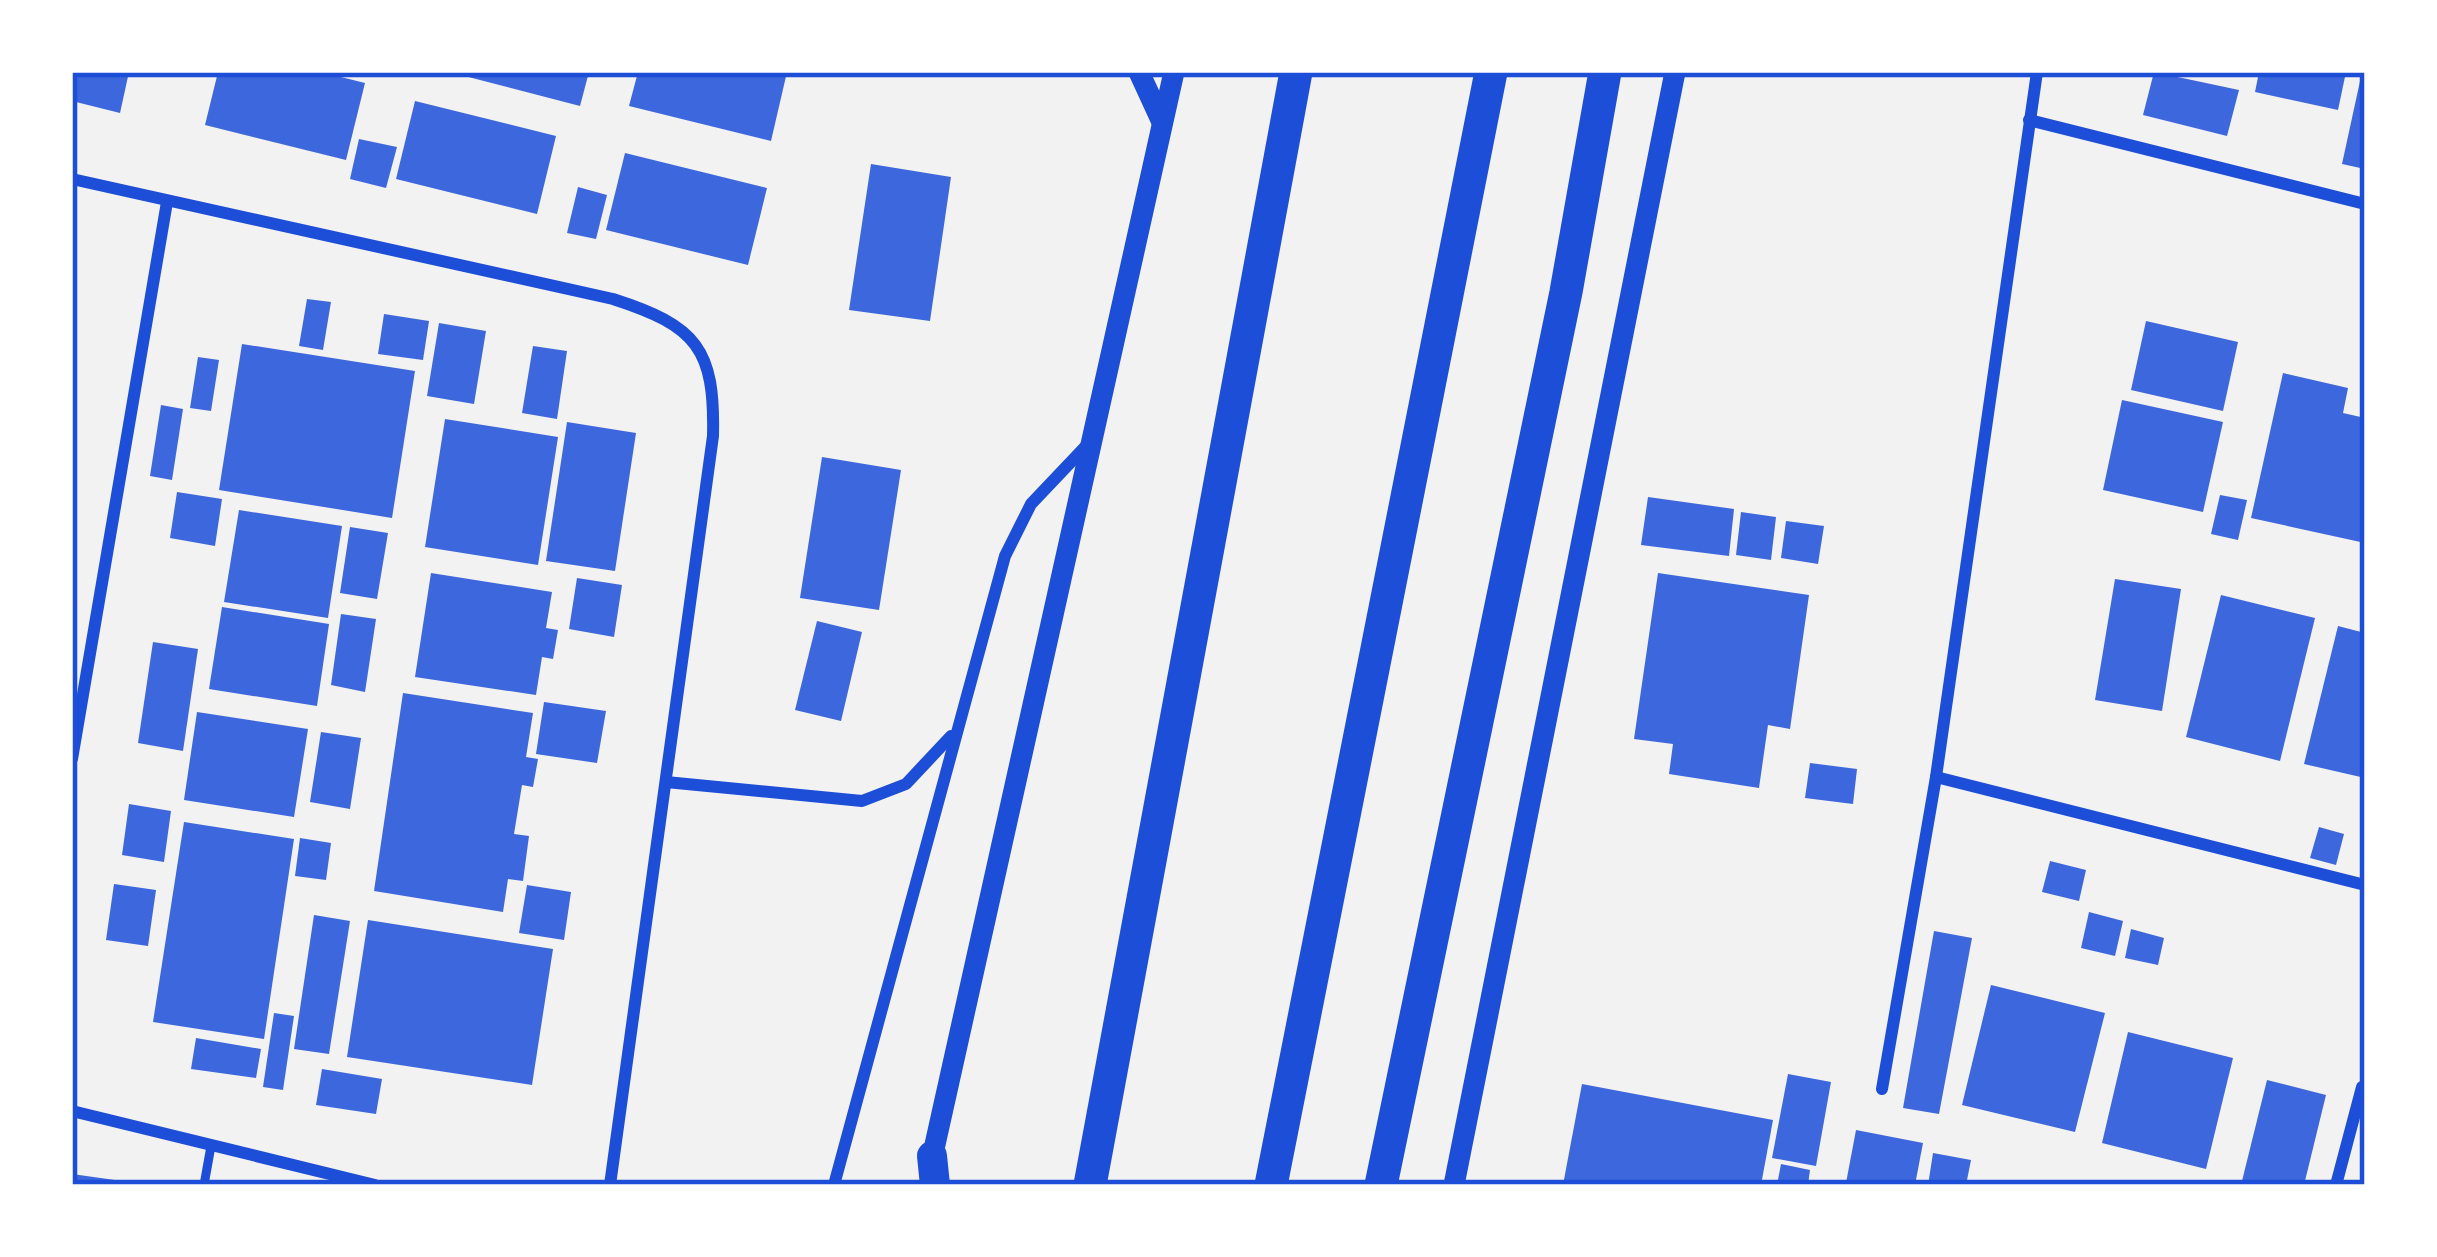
<svg xmlns="http://www.w3.org/2000/svg" width="2437" height="1257" viewBox="0 0 2437 1257" font-family="'Noto Sans',sans-serif">
<rect width="100%" height="100%" fill="#f2f2f2"/>
<!-- building -->
<g fill="#3d67dc">
<path d="M72 72H129L120 113 72 101Z"/>
<path d="M218 72H321L365 83 346 160 205 125Z"/>
<path d="M449 72H589L580 106Z"/>
<path d="M638 72H787L771 141 629 106Z"/>
<path d="M2154 72 2239 90 2227 136 2143 115Z"/>
<path d="M2259 72H2346L2338 110 2255 92Z"/>
<path d="M2362 72H2365V169L2342 164Z"/>
<path d="M415 101 556 136 537 214 396 179Z"/>
<path d="M359 139 397 147 386 188 350 179Z"/>
<path d="M625 153 767 188 748 265 606 230Z"/>
<path d="M871 164 951 177 930 321 849 310Z"/>
<path d="M578 187 607 195 596 239 567 233Z"/>
<path d="M307 299 331 302 323 350 299 346Z"/>
<path d="M384 314 429 321 423 360 378 354Z"/>
<path d="M2146 321 2238 342 2223 411 2131 390Z"/>
<path d="M439 323 486 331 474 404 427 396Z"/>
<path d="M242 344 415 371 392 518 219 490Z"/>
<path d="M533 346 567 351 557 419 522 413Z"/>
<path d="M198 357 219 360 211 411 190 408Z"/>
<path d="M2283 373 2348 388 2343 413 2365 418V543L2251 518Z"/>
<path d="M2122 400 2223 422 2203 512 2103 490Z"/>
<path d="M161 405 183 409 172 480 150 476Z"/>
<path d="M445 419 558 437 538 565 425 547Z"/>
<path d="M567 422 636 433 615 571 546 561Z"/>
<path d="M822 457 901 470 879 610 800 598Z"/>
<path d="M177 492 222 499 215 546 170 538Z"/>
<path d="M2220 495 2247 500 2238 540 2211 534Z"/>
<path d="M1648 497 1734 509 1729 556 1641 545Z"/>
<path d="M239 510 342 526 328 618 224 602Z"/>
<path d="M1741 512 1776 517 1771 560 1736 555Z"/>
<path d="M1786 521 1824 526 1818 564 1781 558Z"/>
<path d="M350 527 388 533 377 599 340 593Z"/>
<path d="M431 573 552 592 546 628 558 630 553 659 542 657 536 695 415 677Z"/>
<path d="M1658 573 1809 595 1790 729 1768 725 1759 788 1669 774 1673 744 1634 739Z"/>
<path d="M577 578 622 585 614 637 569 629Z"/>
<path d="M2115 579 2181 589 2162 711 2095 700Z"/>
<path d="M2221 595 2315 618 2280 761 2186 737Z"/>
<path d="M222 607 329 624 317 706 209 689Z"/>
<path d="M341 614 376 619 365 692 331 685Z"/>
<path d="M817 621 862 632 841 721 795 710Z"/>
<path d="M2338 626 2365 633V778L2304 764Z"/>
<path d="M153 642 198 649 183 751 138 743Z"/>
<path d="M403 693 533 713 526 757 538 759 533 787 522 785 514 834 529 836 523 881 508 879 503 912 374 891Z"/>
<path d="M544 702 606 711 597 763 536 754Z"/>
<path d="M197 712 308 729 294 817 184 800Z"/>
<path d="M321 732 361 738 350 809 310 802Z"/>
<path d="M1810 763 1857 769 1853 804 1805 798Z"/>
<path d="M129 804 171 811 164 862 122 855Z"/>
<path d="M184 822 294 839 264 1039 153 1022Z"/>
<path d="M2319 827 2344 834 2336 865 2310 858Z"/>
<path d="M300 838 331 843 326 880 295 876Z"/>
<path d="M2050 861 2086 870 2079 901 2042 892Z"/>
<path d="M114 884 156 890 148 946 106 940Z"/>
<path d="M527 885 571 892 564 940 519 933Z"/>
<path d="M2089 912 2123 921 2115 956 2081 948Z"/>
<path d="M314 915 350 921 329 1054 294 1049Z"/>
<path d="M368 920 553 949 532 1085 347 1057Z"/>
<path d="M2131 929 2164 938 2158 965 2125 958Z"/>
<path d="M1934 931 1972 938 1939 1114 1903 1108Z"/>
<path d="M1991 985 2105 1013 2075 1132 1962 1105Z"/>
<path d="M274 1013 294 1016 283 1090 263 1087Z"/>
<path d="M2128 1032 2233 1058 2206 1169 2102 1143Z"/>
<path d="M196 1038 261 1049 256 1078 191 1069Z"/>
<path d="M322 1069 382 1079 376 1114 316 1105Z"/>
<path d="M1788 1074 1831 1082 1816 1166 1772 1158Z"/>
<path d="M2267 1080 2326 1095 2304 1185H2241Z"/>
<path d="M1582 1084 1773 1120 1761 1185H1563Z"/>
<path d="M1856 1130 1923 1143 1915 1185 1846 1183Z"/>
<path d="M1933 1153 1971 1160 1966 1185H1928Z"/>
<path d="M1781 1164 1810 1170 1808 1185H1777Z"/>
<path d="M72 1174 115 1180 114 1185H72Z"/>
</g>
<g fill="none" stroke-linecap="round" stroke-linejoin="round">
<!-- service -->
<path stroke="#1d4ed8" stroke-width="9" d="M204 1185 211 1146"/>
<!-- minor -->
<g stroke="#1d4ed8" stroke-width="12">
<path d="M2029 120 2365 204"/>
<path d="M72 179 613 299C697 326 715 349 713 436L610 1185"/>
<path d="M72 759 167 202"/>
<path d="M1936 777 2365 885"/>
<path d="M666 782 862 801 906 784 951 736"/>
<path d="M1882 1089 1936 777 2037 72"/>
<path d="M72 1111 375 1185"/>
<path d="M834 1185 1005 556 1031 504 1087 445"/>
<path d="M2336 1185 2362 1087"/>
</g>
<!-- tertiary -->
<g stroke="#1d4ed8" stroke-width="21">
<path d="M1139 72 1162 122"/>
<path d="M930 1167 1174 72"/>
<path d="M1454 1185 1675 72"/>
</g>
<!-- primary -->
<path stroke="#1d4ed8" stroke-width="30" d="M932 1156 935 1185"/>
<!-- trunk -->
<g stroke="#1d4ed8" stroke-width="33">
<path d="M1090 1185 1296 72"/>
<path d="M1271 1185 1491 72"/>
<path d="M1381 1185 1566 292 1605 72"/>
</g>
</g>
<!-- border -->
<rect width="2437" height="1257" fill="none" stroke="#ffffff" stroke-width="150"/>
<rect x="75" y="75" width="2287" height="1107" fill="none" stroke="#1d4ed8" stroke-width="4.5"/>
</svg>
